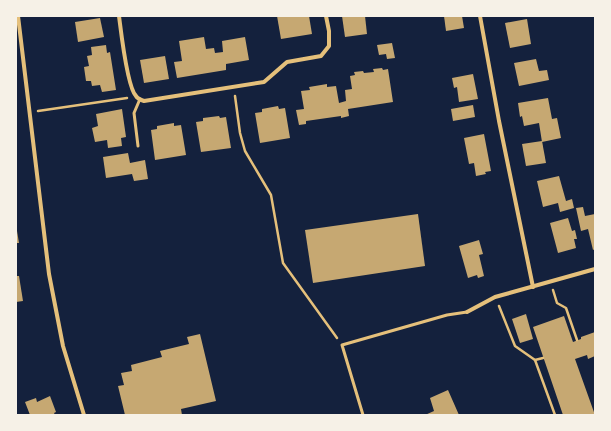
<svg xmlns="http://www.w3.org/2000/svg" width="611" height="431" viewBox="0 0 611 431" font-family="'Sofia Sans Condensed',sans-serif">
<rect width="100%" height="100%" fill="#14213d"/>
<!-- building -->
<g fill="#c6a872">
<path d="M277 16H309L312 34 281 39Z"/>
<path d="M342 16H365L367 34 345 37Z"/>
<path d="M444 16H462L464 28 446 31Z"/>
<path d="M100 18 104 37 78 42 75 22Z"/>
<path d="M527 19 531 44 510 48 505 23Z"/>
<path d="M204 37 206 49 214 48 215 53 223 52 222 41 245 37 249 60 226 64V70L177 78 174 62 182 61 179 41Z"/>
<path d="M392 43 395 58 387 59 386 54 379 55 377 45Z"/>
<path d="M106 45 107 53 110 52 116 90 102 92 100 85 92 86 91 81H86L84 67 89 66 87 56 92 55 91 47Z"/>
<path d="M165 56 169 79 144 83 140 60Z"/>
<path d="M536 59 539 71 547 70 549 80 519 86 514 63Z"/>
<path d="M382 68 383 70 388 69 393 102 348 109 349 116 341 118V116L306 121V124L299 125 296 110 304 109 301 91 310 90 309 87 327 84V87L336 86 339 103 346 101 345 90 352 89 350 76 355 75 354 72 363 71 364 73 374 72 373 69Z"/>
<path d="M473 74 478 99 459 102 457 87 454 88 452 78Z"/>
<path d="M548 98 552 119 557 118 561 138 542 142 539 123 524 126 522 116 520 117 518 103Z"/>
<path d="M473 105 475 117 453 121 451 109Z"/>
<path d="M278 106 279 109 285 108 290 138 260 143 255 113 262 112V109Z"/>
<path d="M122 109 126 137 121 138 122 146 108 148 107 140 95 142 92 128 98 126 96 114Z"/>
<path d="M219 116 220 118 226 117 231 148 201 152 196 122 203 121V118Z"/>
<path d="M174 123V126L181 125 186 155 155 160 151 130 157 129V126Z"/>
<path d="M484 134 491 171 485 172 486 174 476 176 474 163 469 164 464 138Z"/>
<path d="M542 141 546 163 526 166 522 144Z"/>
<path d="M128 153 130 163 145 160 148 179 134 181 132 174 106 178 103 157Z"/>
<path d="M559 176 566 201 572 199 574 208 560 212 558 203 543 207 537 181Z"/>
<path d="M583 207 585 216 595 214V249L593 250 588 229 581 231 576 208Z"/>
<path d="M418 214 425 266 313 283 305 230Z"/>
<path d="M568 218 572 231 575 230 577 239H574L576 248 558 253 550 223Z"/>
<path d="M16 225 19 243H16Z"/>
<path d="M479 240 483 254 479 255 484 276 478 278 477 275 468 278 459 246Z"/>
<path d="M16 276H19L23 301 16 302Z"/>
<path d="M526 314 533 339 520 343 512 319Z"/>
<path d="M564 316 573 342 581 339V337L595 332V356L588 359 587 355 575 359 595 415H563L533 327Z"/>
<path d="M200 334 216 401 181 409 182 415H125L118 386 124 385 121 373 132 371 131 365 162 357 160 351 189 344 187 337Z"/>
<path d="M448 390 459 415H425L434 411 430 398Z"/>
<path d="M50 396 56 412 54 413 55 415H30L25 402 36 398 37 402Z"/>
</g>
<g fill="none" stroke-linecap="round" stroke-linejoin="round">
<!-- path -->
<g stroke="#e5c07b" stroke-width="2.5">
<path d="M235 96 240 133 245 151 271 195 283 263 337 338"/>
<path d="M38 111 127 98"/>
<path d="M553 290 557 303 566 308 577 340"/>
<path d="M499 306 515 346 535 360"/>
<path d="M543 358 535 360 555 415"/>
</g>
<!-- service -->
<g stroke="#e5c07b" stroke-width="3">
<path d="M138 146 134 113 140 99"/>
<path d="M363 415 342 345 447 315 467 312"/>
</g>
<!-- minor -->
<g stroke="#e5c07b" stroke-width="4">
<path d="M18 16 49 274 63 346 84 415"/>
<path d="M119 16C121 31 127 87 136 96 137 98 141 100 144 101L264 82 287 62 321 56 329 46V31L326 16"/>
<path d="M480 16 499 121 533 287"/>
<path d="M467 312 495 297 595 269"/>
</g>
</g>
<!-- border -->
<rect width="611" height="431" fill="none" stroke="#f6f1e7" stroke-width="34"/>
</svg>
